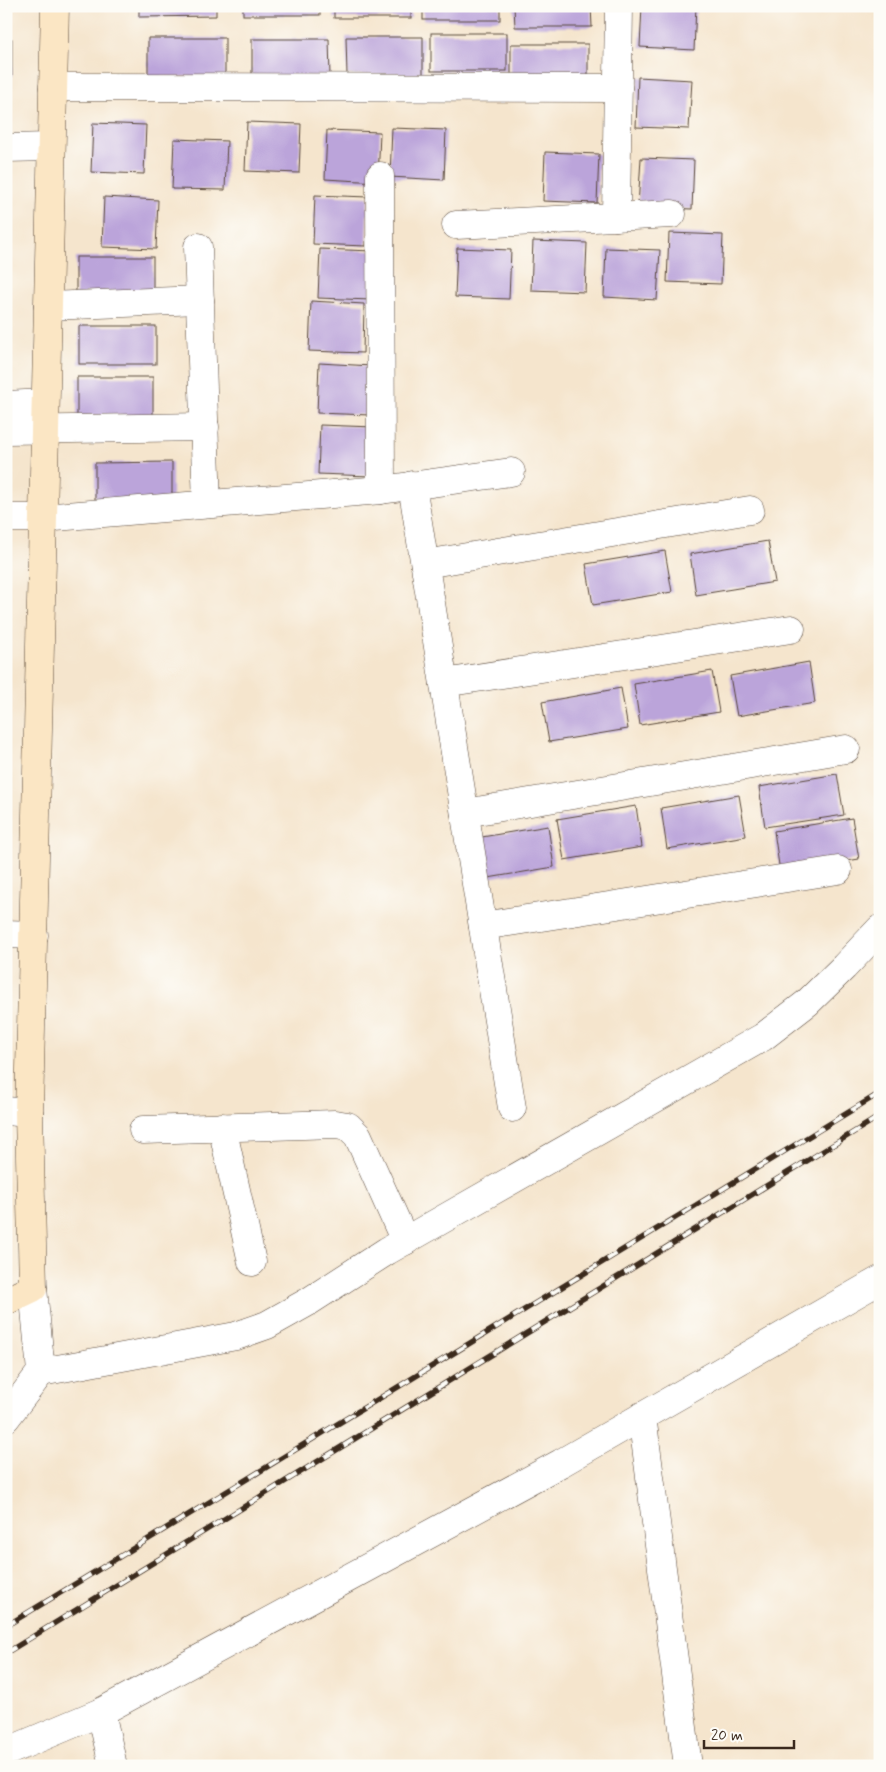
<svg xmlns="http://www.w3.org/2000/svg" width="886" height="1772" viewBox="0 0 886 1772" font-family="Mynerve,sans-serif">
<rect width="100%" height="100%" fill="#fdfcf7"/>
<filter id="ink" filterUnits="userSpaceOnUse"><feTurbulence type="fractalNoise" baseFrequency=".02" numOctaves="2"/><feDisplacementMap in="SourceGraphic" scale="10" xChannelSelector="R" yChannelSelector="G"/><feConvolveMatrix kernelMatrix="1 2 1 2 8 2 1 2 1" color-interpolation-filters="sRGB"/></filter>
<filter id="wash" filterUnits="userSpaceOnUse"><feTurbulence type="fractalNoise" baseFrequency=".0096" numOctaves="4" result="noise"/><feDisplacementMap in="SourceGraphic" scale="20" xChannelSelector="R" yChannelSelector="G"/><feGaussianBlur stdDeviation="1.12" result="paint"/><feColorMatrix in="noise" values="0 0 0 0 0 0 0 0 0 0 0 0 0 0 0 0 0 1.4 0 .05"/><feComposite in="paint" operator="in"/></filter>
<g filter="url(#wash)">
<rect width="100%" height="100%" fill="#f5e5cd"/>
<g id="blocks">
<!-- building -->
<g fill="#bba4da">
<path d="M139 6H216V16L139 17Z"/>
<rect x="243" y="6" width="77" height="9"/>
<rect x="334" y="6" width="77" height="12"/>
<rect x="423" y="6" width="77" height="14"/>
<path d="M514 6H591L592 27H515Z"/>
<path d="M642 6H696L694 50 640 47Z"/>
<rect x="431" y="33" width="76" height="38"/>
<path d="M346 37H423V75H347Z"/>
<path d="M148 38H225V76L148 77Z"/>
<rect x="6" y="39" width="6" height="37"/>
<path d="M252 39H329L330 77 252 78Z"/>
<path d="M511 44H588V82L511 83Z"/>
<path d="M638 77 692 80 689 129 636 127Z"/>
<path d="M247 122 301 124 299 173 245 171Z"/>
<path d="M93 123 146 125 144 174 91 172Z"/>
<path d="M392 128 446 130 444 180 390 177Z"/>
<path d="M327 130 380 132 378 182 325 179Z"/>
<path d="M174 139 227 141 225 190 172 189Z"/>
<path d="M545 152 599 154 597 203 543 201Z"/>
<path d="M641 158 694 160 692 209 638 207Z"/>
<path d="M315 195 368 197 366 246 313 244Z"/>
<path d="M104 197 158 200 156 249 102 247Z"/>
<path d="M669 233 723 235 721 284 667 282Z"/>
<path d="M533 241 587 243 585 292 531 290Z"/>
<path d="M457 248 511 250 509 299 455 297Z"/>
<path d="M606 248 660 250 657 300 604 297Z"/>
<path d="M320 249 373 251 371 300 318 298Z"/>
<rect x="76" y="257" width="77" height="38"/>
<path d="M311 301 364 304 363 353 309 351Z"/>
<rect x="79" y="326" width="77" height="38"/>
<path d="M319 363 372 366 370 415 317 413Z"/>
<path d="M77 377H153V415L77 416Z"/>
<path d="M320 425 374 427 371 476 318 474Z"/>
<path d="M172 462V500L95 501V463Z"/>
<path d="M768 541 775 582 696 595 690 554Z"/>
<path d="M665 551 672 592 593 605 586 564Z"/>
<path d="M809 662 815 703 737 716 730 676Z"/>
<path d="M712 671 719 712 640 725 634 684Z"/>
<path d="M621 688 628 729 549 742 542 702Z"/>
<path d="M837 774 844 815 765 827 759 787Z"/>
<path d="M739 795 746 836 667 849 661 808Z"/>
<path d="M636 806 642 847 564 860 557 819Z"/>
<path d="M852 818 859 859 780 872 774 831Z"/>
<path d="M548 826 554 867 476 880 470 839Z"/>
</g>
</g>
</g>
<g filter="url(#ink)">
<use href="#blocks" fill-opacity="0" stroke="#574638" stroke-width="1"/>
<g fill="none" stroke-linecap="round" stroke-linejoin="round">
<!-- street casing -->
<g stroke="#574638" stroke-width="29">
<g id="street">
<path d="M53 87 618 88"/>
<path d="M6 148 51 147"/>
<path d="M380 176 381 490"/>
<path d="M616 217 619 6"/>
<path d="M456 225 672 214"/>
<path d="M198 247 207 504"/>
<path d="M48 306 200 300"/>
<path d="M6 405 45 403"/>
<path d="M6 430 205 427"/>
<path d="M412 485 512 1108"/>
<path d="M6 518H43L381 490 511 472"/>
<path d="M425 564 750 510"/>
<path d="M444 683 791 629"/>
<path d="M465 813 846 749"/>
<path d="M483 926 838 870"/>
<path d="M6 934 34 935"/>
<path d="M6 1111 29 1113"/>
<path d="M222 1127 252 1262"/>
<path d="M143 1130 335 1124 348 1126 358 1136 405 1241"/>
<path d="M41 1372 236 1336 267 1325 308 1302 387 1251 763 1037 807 1003 844 967 880 929"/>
<path d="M642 1416 688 1766"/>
<path d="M6 1418 41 1372 33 1288"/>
<path d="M101 1712 113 1766"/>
<path d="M6 1752 101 1712 561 1463 880 1280"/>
</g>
</g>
<!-- secondary casing -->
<g stroke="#574638" stroke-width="29">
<path id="secondary" d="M6 1301 33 1288 29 1113 55 6"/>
</g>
<!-- street -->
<use href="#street" stroke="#fff" stroke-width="28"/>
<!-- secondary -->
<use href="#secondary" stroke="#fbe6c4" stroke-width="28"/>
<!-- rail casing -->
<g stroke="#3b2a1e" stroke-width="5.5">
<g id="rail">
<path d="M6 1626 880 1093"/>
<path d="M6 1653 880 1116"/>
</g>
</g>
<!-- rail -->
<use href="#rail" stroke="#fdfcf7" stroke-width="4" stroke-dasharray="11" stroke-linecap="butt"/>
</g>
</g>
<!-- margin -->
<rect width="886" height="1772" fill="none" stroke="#fdfcf7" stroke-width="25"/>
<!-- scale -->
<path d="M704 1740v8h90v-8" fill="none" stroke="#3b2a1e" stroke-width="2.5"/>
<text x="711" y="1740" font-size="15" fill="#3b2a1e" stroke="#fdfcf7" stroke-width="4" paint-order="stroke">20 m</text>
</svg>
